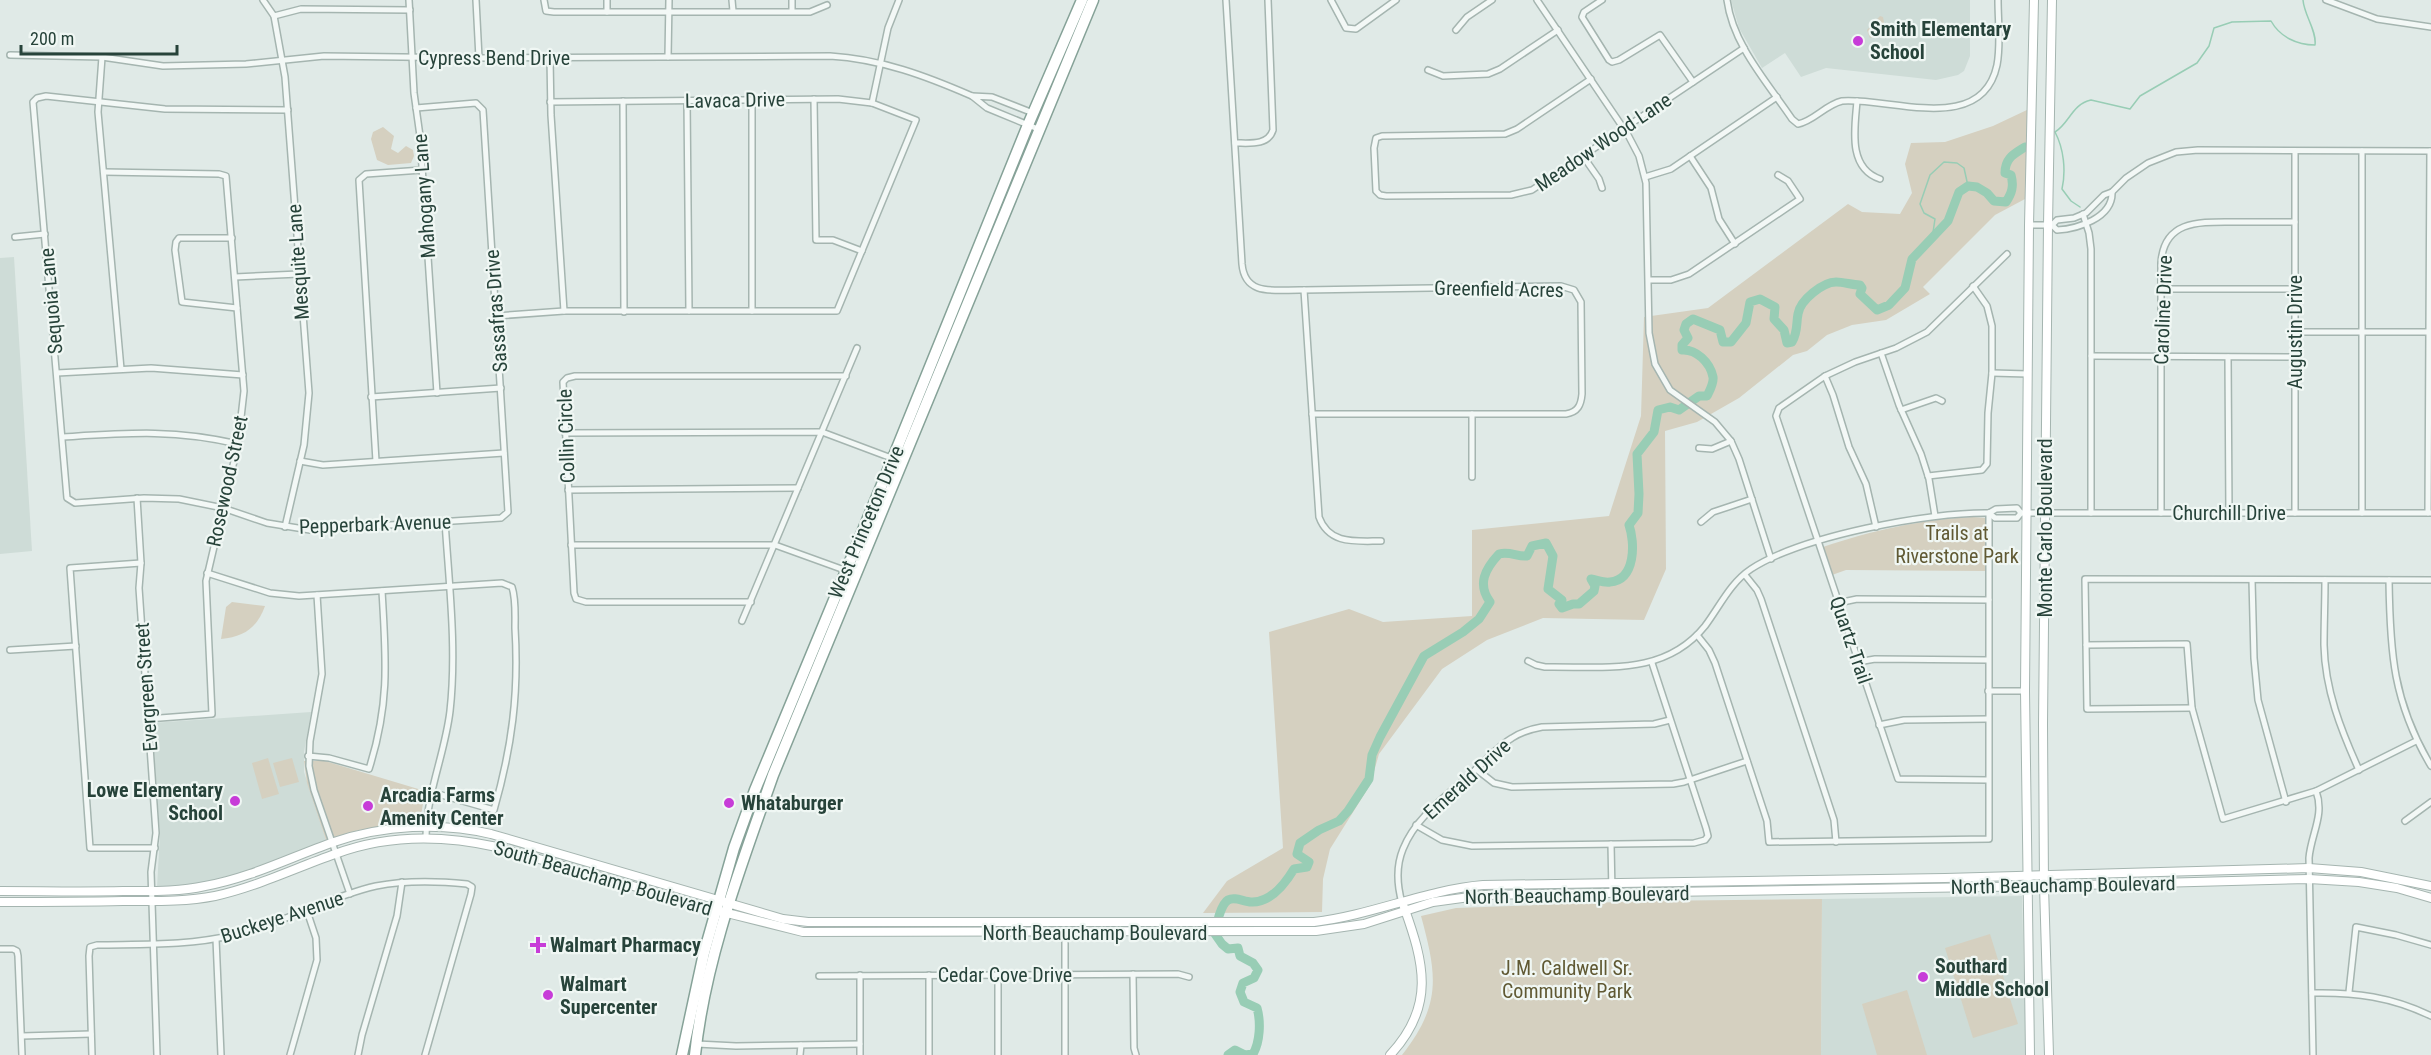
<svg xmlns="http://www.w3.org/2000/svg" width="2431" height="1055" viewBox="0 0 2431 1055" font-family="'Roboto Condensed',sans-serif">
<rect width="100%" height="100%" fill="#e0eae7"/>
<!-- built -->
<g fill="#cedcd7">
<path d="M1731 0H1970V56L1964 71 1958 75 1936 80 1826 68 1801 77 1785 53 1762 68 1739 28Z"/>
<path d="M14 257 32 551 0 554V258Z"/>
<path d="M311 712 304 752V772L326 840 240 874 194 884 157 887 160 834 152 723Z"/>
<path d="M2022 896 2026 1055H1821L1822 899Z"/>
</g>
<!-- green -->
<g fill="#d5d0c0">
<path d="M1880 16 1883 17 1886 33 1870 38 1867 30Z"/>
<path d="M2029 109 2025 199 1995 215 1923 287 1930 294 1886 320 1852 325 1827 335 1807 351 1793 355 1739 398 1697 422 1665 431 1666 569 1644 620 1543 618 1487 640 1442 669 1379 754 1370 785 1330 849 1323 879 1322 912 1203 913 1227 881 1283 848 1269 632 1349 609 1383 622 1472 616V530L1609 516 1641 416 1644 317 1708 308 1848 204 1862 212 1900 214 1912 193 1905 164 1911 143 1945 142 1993 126Z"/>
<path d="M383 127 394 136 391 149 398 153 406 146 413 150 414 156 411 163 388 165 377 160 371 139 373 132Z"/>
<path d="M1973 517 1987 518 1985 571 1846 570 1832 575 1823 547C1870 531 1923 519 1973 517Z"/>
<path d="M232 602 265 606C257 628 244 637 221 639L226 607Z"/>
<path d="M268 758 279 794 262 799 252 763Z"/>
<path d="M292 758 299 782 280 787 273 763Z"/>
<path d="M304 761H325L425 791 420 822 359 830 326 840 307 783Z"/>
<path d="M1822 899 1821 1055H1402C1442 1004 1437 975 1421 916L1456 908 1643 901Z"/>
<path d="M1990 934 2018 1024 1973 1038 1945 948Z"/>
<path d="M1907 990 1927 1055H1877L1862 1004Z"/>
</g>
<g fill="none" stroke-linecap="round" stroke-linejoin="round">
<!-- stream -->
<g stroke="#98cdb5" stroke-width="1.5">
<path d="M2080 207 2071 201 2062 189C2066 171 2064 149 2055 132 2069 124 2072 104 2091 100L2130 109 2140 96 2197 63 2209 46 2214 28 2232 22 2271 21C2280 37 2297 45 2315 45 2317 31 2304 15 2303 0"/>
<path d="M1932 239 1935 219 1924 213 1920 204 1930 175 1944 162 1957 163 1964 168 1968 186"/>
</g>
<!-- river -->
<path stroke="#98cdb5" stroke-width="9" d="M1228 1055 1235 1050 1245 1055 1253 1054C1260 1042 1261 1022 1257 1008L1244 1002 1240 992 1243 983 1254 978 1258 970 1253 963 1240 956 1238 948 1228 949 1222 944 1215 934C1216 925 1221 904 1228 900 1235 896 1244 902 1251 902 1271 903 1285 884 1294 869L1307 867 1309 862 1297 854 1300 843 1319 830 1339 821 1348 811 1369 779 1372 755 1380 737 1424 656 1463 632 1479 619 1490 602C1477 584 1485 569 1499 554 1510 551 1517 557 1527 556L1532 546 1546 543 1553 556 1548 589 1562 600 1559 604 1562 608 1573 604H1579L1594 591 1595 586 1591 579C1597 580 1604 583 1610 582 1636 580 1635 542 1629 525L1638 513 1639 494 1637 454 1654 432 1658 410 1670 407 1679 410 1699 396H1707C1710 390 1714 383 1713 377 1710 362 1696 349 1682 350V345L1688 338 1684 330 1686 324 1693 319 1720 330 1723 342H1731L1746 323 1750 302 1760 299 1775 307 1774 319 1784 330 1787 343 1792 342C1798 332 1796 324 1798 314 1800 300 1823 282 1836 282 1844 282 1852 285 1860 285L1862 288 1860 294 1877 310 1889 305 1905 288 1912 259 1948 221 1959 192 1968 186 1977 187 1987 193 1994 201 2006 202C2012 193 2014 186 2011 175L2005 173C2005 158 2014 154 2025 147"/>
<!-- street casing -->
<g stroke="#a5b5b0" stroke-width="8">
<g id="street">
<path d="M263 0 274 16 285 77 309 393 304 445 285 527"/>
<path d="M409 0 414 93 420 136 437 393"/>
<path d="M476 0 479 58"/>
<path d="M544 0 546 11 554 12H810L827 5"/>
<path d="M732 0 733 11"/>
<path d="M792 0V11"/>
<path d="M1226 0 1242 264C1245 298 1277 289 1304 290L1561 286 1574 290 1581 302 1582 394C1581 405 1578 412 1566 414H1312"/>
<path d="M1331 0 1346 28 1356 29 1396 0"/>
<path d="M1537 0 1628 135 1639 156 1646 183 1649 333 1655 364 1670 390 1715 422 1731 441 1739 459 1771 559"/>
<path d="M1602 0 1584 12 1582 17 1609 60 1612 62 1619 60 1660 35 1693 82"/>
<path d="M1727 0C1733 45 1767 82 1792 119L1798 124C1814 121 1825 105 1842 101 1890 97 1982 136 1997 65 2001 44 1998 21 1998 0"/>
<path d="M2326 0 2377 19 2431 27"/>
<path d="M607 12V0"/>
<path d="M274 16 301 9 410 10"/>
<path d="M1456 30 1467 17 1492 0"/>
<path d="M10 55 102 57 163 66 246 64 324 56 479 58 830 56C881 59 926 76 972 96"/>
<path d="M102 57 98 112 121 369"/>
<path d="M668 57 669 0"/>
<path d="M550 58 551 115 564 311"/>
<path d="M1428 70 1443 76 1488 74 1500 69 1558 30"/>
<path d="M1591 79 1517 129 1505 134 1382 136 1376 138 1374 148 1376 191 1380 195 1386 196 1511 195 1532 190 1744 48"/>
<path d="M814 99 816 240H833L862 251"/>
<path d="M687 100 689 311"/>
<path d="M623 101 624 312"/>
<path d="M1857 101C1855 127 1847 168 1880 179"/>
<path d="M872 103 888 28 899 0"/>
<path d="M288 110 165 109 46 96 37 98 33 102 67 498 75 503 144 498 179 499 223 508 267 523 310 530 501 518 508 512 483 110 476 103 416 108"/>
<path d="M1033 113 992 97 972 96 987 108 1038 129"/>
<path d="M1235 143C1249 143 1268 146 1273 130L1268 0"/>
<path d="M1583 156 1599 179 1602 188"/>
<path d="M1690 156 1711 188 1719 219 1735 244"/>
<path d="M104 172 219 174 226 176 244 391 238 444 206 581 212 714 147 719"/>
<path d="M1645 177 1671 169 1777 97"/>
<path d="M2083 214 2089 233 2091 249V513"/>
<path d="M2029 225H2052L2057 230C2077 229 2113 218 2112 192"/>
<path d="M2052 225 2057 220 2074 218 2086 213 2104 195 2112 192 2126 178 2148 163 2176 152 2198 150 2431 151"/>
<path d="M15 237 45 234"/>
<path d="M232 238H179L176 242 175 250 182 302 237 308"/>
<path d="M235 277 299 274"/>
<path d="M1649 280H1671L1689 274 1800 199 1788 181 1778 175"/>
<path d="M2160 289H2295"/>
<path d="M1304 290 1319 517C1329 545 1356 541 1381 541"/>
<path d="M752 311V100"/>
<path d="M496 316 564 311H837L916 120 872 103 838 99 550 102"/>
<path d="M2295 332H2431"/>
<path d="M1881 353 1899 405 1921 454 1929 479 1935 516"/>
<path d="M2091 356 2295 357"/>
<path d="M2228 357 2229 513"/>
<path d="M57 373 151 368 243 375"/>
<path d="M1992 373 2028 374"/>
<path d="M1825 376 1833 395 1849 447 1866 484 1876 527"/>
<path d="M371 397 501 388"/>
<path d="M1901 410 1936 398 1942 401"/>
<path d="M1472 414V477"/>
<path d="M565 433 822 432 894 459"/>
<path d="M63 437C127 433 174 429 238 444"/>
<path d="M1699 448 1712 449 1731 441"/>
<path d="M300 461 323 465 504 453"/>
<path d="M376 461 359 180 366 174 422 170"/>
<path d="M1928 476 1982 470 1987 464 1988 413 1992 373V326L1987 306 1973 286"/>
<path d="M568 490 798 488"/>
<path d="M137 498 141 563 139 588 156 833 151 872 157 1055"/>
<path d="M1989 513 1995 518H2017L2021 513H2431"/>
<path d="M2161 513V263C2164 219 2201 222 2235 222 2255 222 2275 222 2295 222"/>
<path d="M2295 513V151"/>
<path d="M2362 513V151"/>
<path d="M2428 513 2430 151"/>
<path d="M1701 522 1713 512 1752 499"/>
<path d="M571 545H775L847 571"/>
<path d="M141 563 70 568 90 848H155"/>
<path d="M207 573 270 593 299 596 502 583 512 587C516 599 515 615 515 628 519 693 512 747 494 810L431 792"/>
<path d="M1745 575 1757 590 1761 599 1834 820 1836 842"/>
<path d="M2252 580 2254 658 2258 700 2286 802"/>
<path d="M2325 580C2325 602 2324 624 2324 645 2325 690 2341 730 2359 770"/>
<path d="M2389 580C2390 653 2393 702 2431 766"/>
<path d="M317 595 322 674 310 741 309 766 314 790 350 894"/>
<path d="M751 602H586L576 599 574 593 563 382 567 378 575 376H846"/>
<path d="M1838 603 1857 599 1989 600"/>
<path d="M742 621 857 348"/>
<path d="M1697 635 1709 650 1715 663 1767 821 1769 842 1989 839V513"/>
<path d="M2086 645 2187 644 2192 708 2223 819 2316 791 2416 741"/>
<path d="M10 650 76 646"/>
<path d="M1528 661 1536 665 1545 667C1603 666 1664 677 1705 626 1720 606 1730 583 1751 569 1802 536 1928 512 1989 513L1996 509 2017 508 2021 513"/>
<path d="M1858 662 1875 659 1988 660"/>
<path d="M1988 691H2025"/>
<path d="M2192 708 2087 709 2085 579 2431 580"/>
<path d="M1879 725 1904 720 1988 719"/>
<path d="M308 756 329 758 369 769C390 703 386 659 382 591"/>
<path d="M1476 769 1494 783 1512 787 1673 784 1684 782 1747 761"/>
<path d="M1988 780 1898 779 1776 416 1779 408 1825 376 1855 362 1896 348 1927 332 2007 254"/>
<path d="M2405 821 2431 802"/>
<path d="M1416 825 1442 840 1472 846 1694 843 1705 840 1708 836 1706 828 1652 663"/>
<path d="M426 838C426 794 445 754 450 711 457 649 449 584 445 521"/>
<path d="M1611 844 1612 893"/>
<path d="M1402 903C1397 885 1396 866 1403 849 1416 816 1449 794 1474 771 1486 760 1498 746 1512 738 1521 732 1531 729 1542 727L1654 724 1670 720"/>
<path d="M216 939 221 1055"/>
<path d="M0 949H13L17 951 18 956 22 1055"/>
<path d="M1133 974 1134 1048 1136 1055"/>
<path d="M860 975V1055"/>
<path d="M929 975V1055"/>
<path d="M998 975V1055"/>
<path d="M819 976 1178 974 1189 977"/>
<path d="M2349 992 2356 927 2396 935 2431 945"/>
<path d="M2312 993C2355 992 2392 997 2431 1016"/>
<path d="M22 1036 91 1034"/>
<path d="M697 1044 736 1046 860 1044"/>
<path d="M92 1055 89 956 90 947 97 945C143 944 188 946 233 935 283 924 327 897 376 886 407 880 437 881 467 884L472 887 471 894 425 1055"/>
<path d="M290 1055 317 960 316 938 307 911"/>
<path d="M358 1055 362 1035 397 916 402 882"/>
<path d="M800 1055 801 1045"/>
<path d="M1065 1055V930"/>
<path d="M2313 1055 2309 858C2311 834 2325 815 2316 791"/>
</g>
</g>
<!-- secondary casing -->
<g stroke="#a5b5b0" stroke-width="10">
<g id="secondary">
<path d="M0 891C41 891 82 892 123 891 150 891 178 892 205 886 250 878 291 857 334 842 383 825 441 822 491 834L783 919 808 922H1314C1373 915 1425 890 1483 885L1945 878 2309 868 2361 872 2431 886"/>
<path d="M0 902C41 902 82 902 123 901 154 901 185 902 215 896 256 887 295 868 335 854 388 834 443 835 497 847L727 913 803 932 1316 931 1364 924 1433 902 1484 895 2044 886 2309 879 2359 882 2397 888 2431 898"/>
<path d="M1390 1055C1436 1006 1424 963 1404 907"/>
<path d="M2030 1055 2025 691 2029 225 2034 0"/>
<path d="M2049 1055 2044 886 2043 724 2048 225 2052 0"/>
</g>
</g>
<!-- highway casing -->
<g stroke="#86a298" stroke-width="13">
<g id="highway">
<path d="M682 1055 704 953 734 848 755 790 893 458 1028 125 1082 0"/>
<path d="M695 1055C705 959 741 866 773 775L1093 0"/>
</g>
</g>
<!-- street -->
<use href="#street" stroke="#f3f8f6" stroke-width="5"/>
<!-- secondary -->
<use href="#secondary" stroke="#fff" stroke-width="8"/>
<!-- highway -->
<use href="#highway" stroke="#fff" stroke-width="10"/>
</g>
<!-- markers -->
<g fill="#c73cd8" stroke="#f0f7f4" stroke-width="2">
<circle cx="1858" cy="41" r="6"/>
<circle cx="235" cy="801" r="6"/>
<circle cx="729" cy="803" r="6"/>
<circle cx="368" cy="806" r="6"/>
<path d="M535 936h6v6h6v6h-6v6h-6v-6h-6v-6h6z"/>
<circle cx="1923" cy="977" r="6"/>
<circle cx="548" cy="995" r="6"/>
</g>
<g text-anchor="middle" stroke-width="4.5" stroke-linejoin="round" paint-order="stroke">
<!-- poi labels -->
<g font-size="20" font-weight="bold" fill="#27433a" stroke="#f0f7f4" text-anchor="start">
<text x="1870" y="36">Smith Elementary<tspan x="1870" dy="23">School</tspan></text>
<text x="223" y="797" text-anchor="end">Lowe Elementary<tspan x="223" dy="23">School</tspan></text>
<text x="380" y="802">Arcadia Farms<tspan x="380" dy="23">Amenity Center</tspan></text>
<text x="741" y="810">Whataburger</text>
<text x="550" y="952">Walmart Pharmacy</text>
<text x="1935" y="973">Southard<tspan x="1935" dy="23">Middle School</tspan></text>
<text x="560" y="991">Walmart<tspan x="560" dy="23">Supercenter</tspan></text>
</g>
<!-- street labels -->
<g font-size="20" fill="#27433a" stroke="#f0f7f4">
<text x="494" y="65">Cypress Bend Drive</text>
<text transform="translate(735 100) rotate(-1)" y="7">Lavaca Drive</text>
<text transform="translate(1603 142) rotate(-34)" y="7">Meadow Wood Lane</text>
<text transform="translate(424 196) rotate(-94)" y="7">Mahogany Lane</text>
<text transform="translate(298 262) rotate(-94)" y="7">Mesquite Lane</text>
<text transform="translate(1499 289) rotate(1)" y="7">Greenfield Acres</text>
<text transform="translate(51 301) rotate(-95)" y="7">Sequoia Lane</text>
<text transform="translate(2163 310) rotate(-88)" y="7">Caroline Drive</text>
<text transform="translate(496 311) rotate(-94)" y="7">Sassafras Drive</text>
<text transform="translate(2295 332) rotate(-90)" y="7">Augustin Drive</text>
<text transform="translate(566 436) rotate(-92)" y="7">Collin Circle</text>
<text transform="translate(227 481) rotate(-78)" y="7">Rosewood Street</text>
<text x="2229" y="520">Churchill Drive</text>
<text transform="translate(866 522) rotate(-67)" y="7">West Princeton Drive</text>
<text transform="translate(375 524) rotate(-2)" y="7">Pepperbark Avenue</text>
<text transform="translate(2045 528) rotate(-90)" y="7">Monte Carlo Boulevard</text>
<text transform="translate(1851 640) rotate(71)" y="7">Quartz Trail</text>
<text transform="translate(146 687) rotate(-94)" y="7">Evergreen Street</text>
<text transform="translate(1467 779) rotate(-42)" y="7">Emerald Drive</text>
<text transform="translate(603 878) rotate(16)" y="7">South Beauchamp Boulevard</text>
<text transform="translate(2063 885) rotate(-1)" y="7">North Beauchamp Boulevard</text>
<text transform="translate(1577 895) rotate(-1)" y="7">North Beauchamp Boulevard</text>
<text transform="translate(282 917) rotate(-18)" y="7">Buckeye Avenue</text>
<text x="1095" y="940">North Beauchamp Boulevard</text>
<text x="1005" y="982">Cedar Cove Drive</text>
</g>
<!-- park labels -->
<g font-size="20" fill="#605933" stroke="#f0f7f4">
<text x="1957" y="540">Trails at<tspan x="1957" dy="23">Riverstone Park</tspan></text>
<text x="1567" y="975">J.M. Caldwell Sr.<tspan x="1567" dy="23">Community Park</tspan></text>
</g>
</g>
<!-- scale -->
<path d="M21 45v9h156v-9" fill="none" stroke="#27433a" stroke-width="3"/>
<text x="30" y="45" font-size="18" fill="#27433a" stroke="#f0f7f4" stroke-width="4.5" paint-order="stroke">200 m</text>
</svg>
